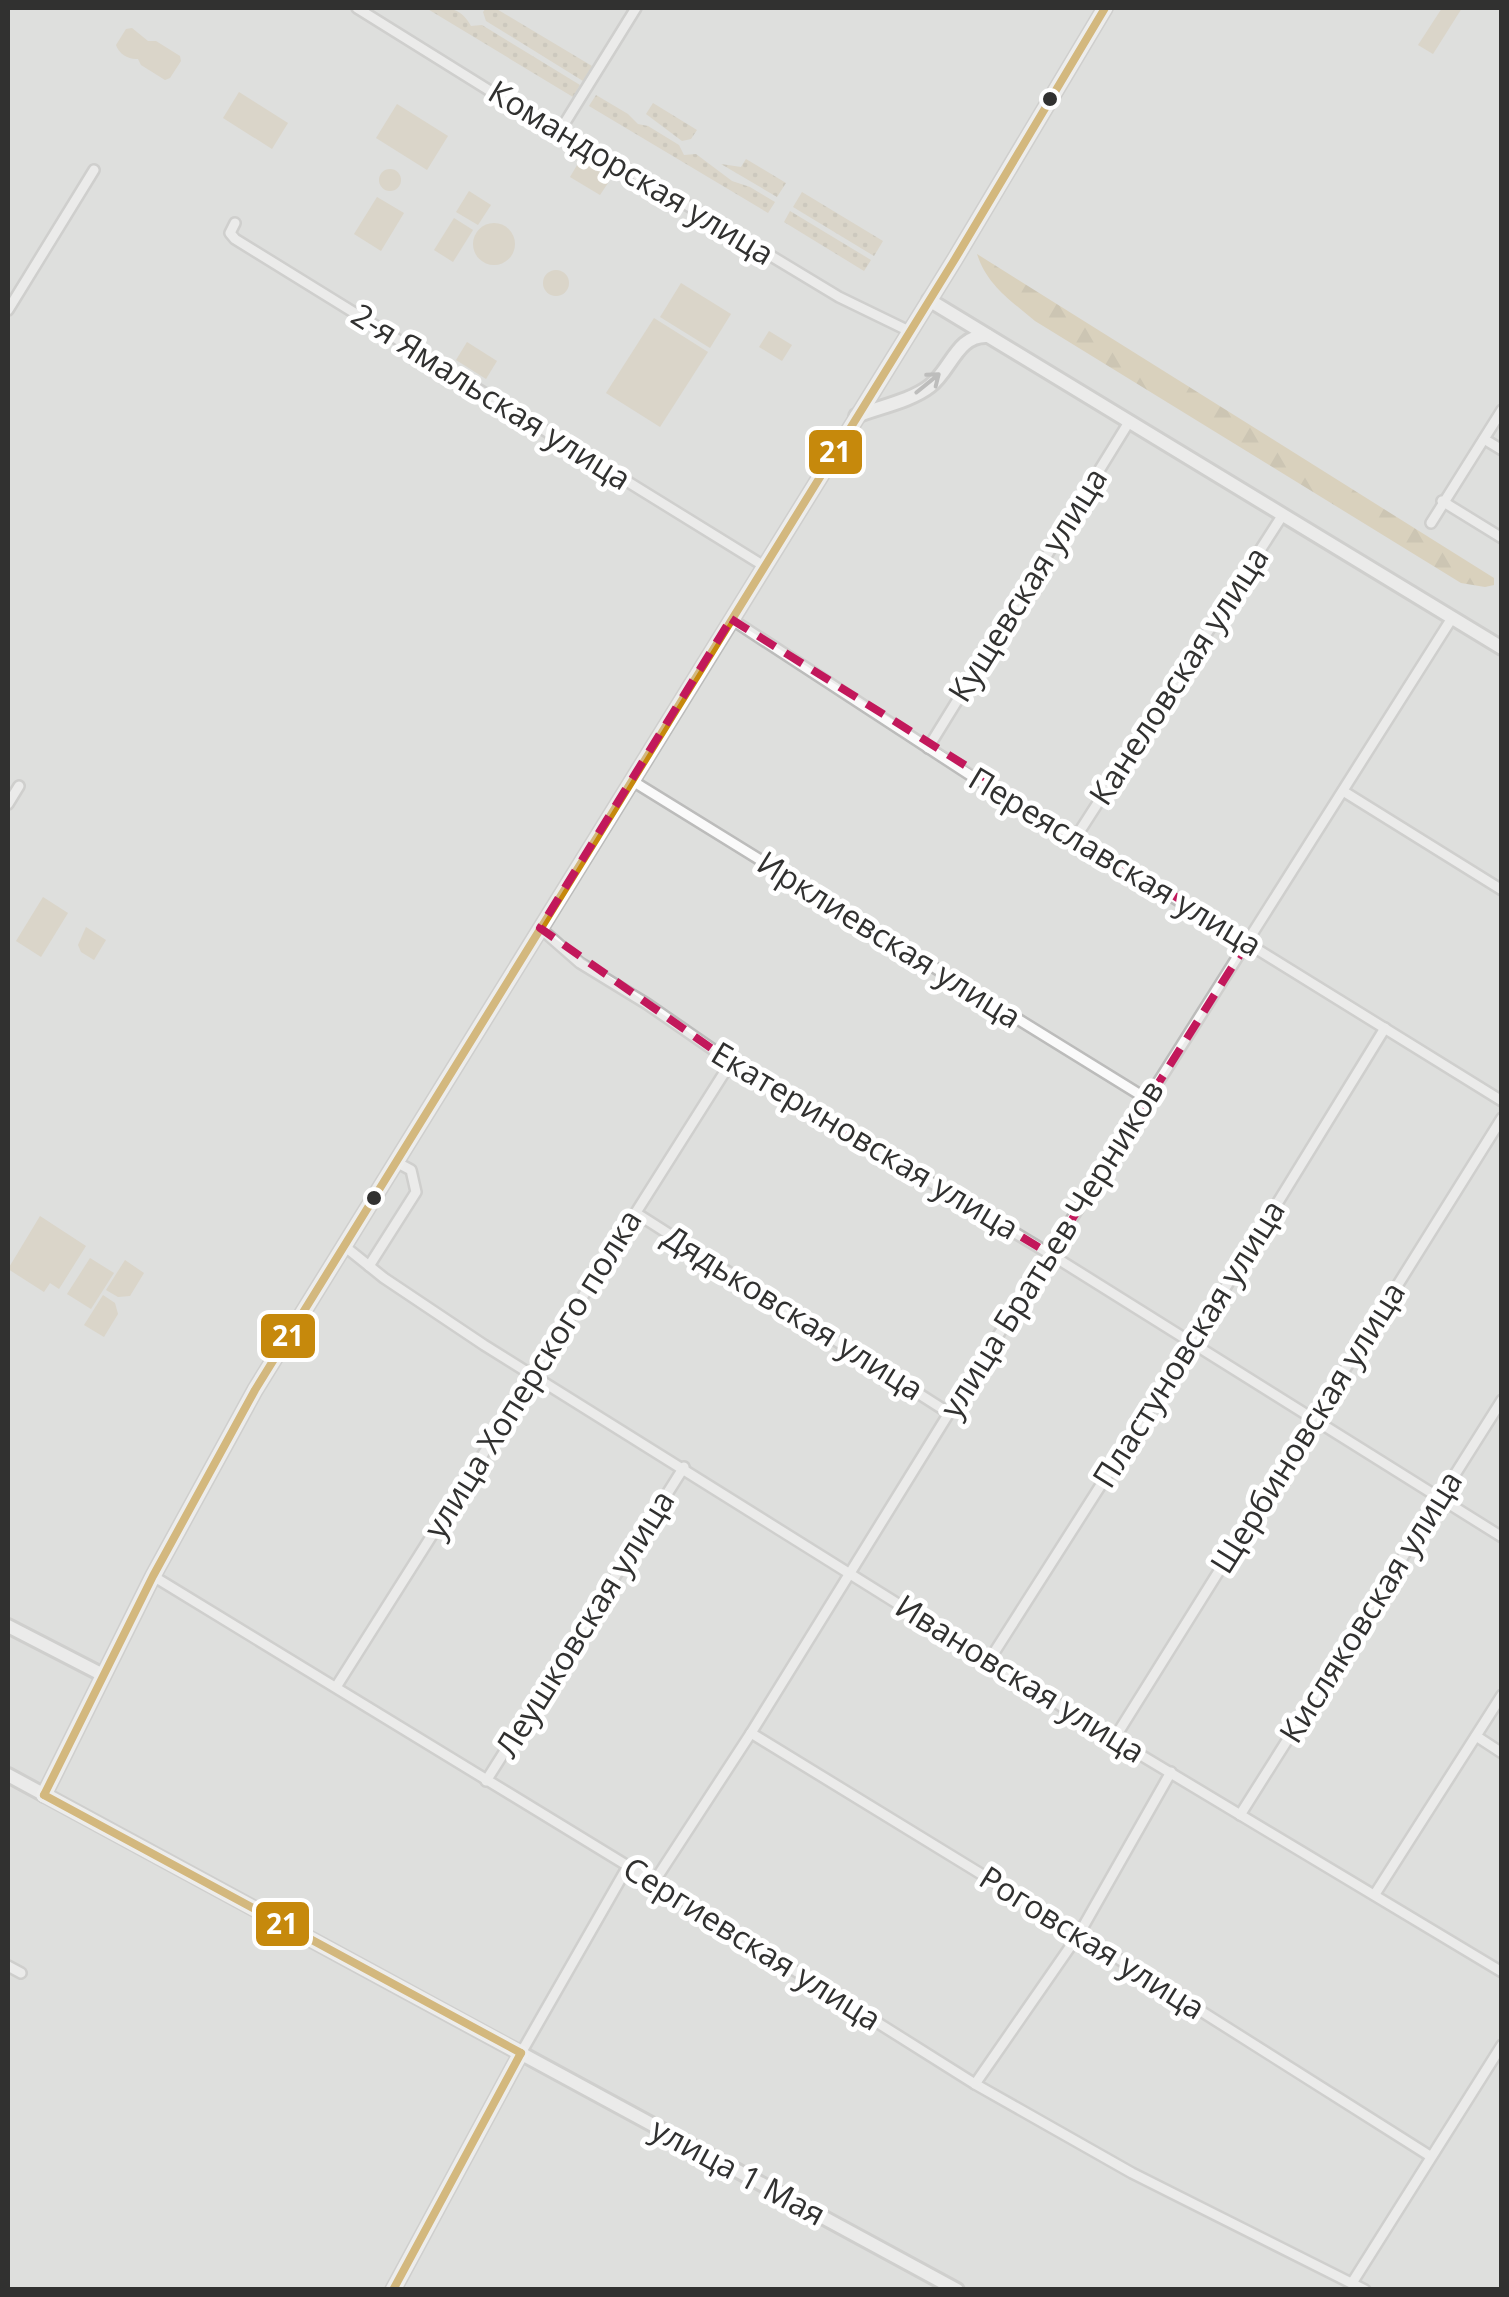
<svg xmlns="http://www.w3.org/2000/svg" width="1509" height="2297" viewBox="0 0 1509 2297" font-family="'Open Sans',sans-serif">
<defs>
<pattern id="grass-dots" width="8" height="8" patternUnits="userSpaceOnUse" patternTransform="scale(2.5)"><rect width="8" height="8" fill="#d4cab1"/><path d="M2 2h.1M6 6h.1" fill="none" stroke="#b6ae99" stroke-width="1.8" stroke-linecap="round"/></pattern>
<pattern id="forest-firs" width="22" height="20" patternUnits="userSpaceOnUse" patternTransform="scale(2.5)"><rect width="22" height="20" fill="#d2c197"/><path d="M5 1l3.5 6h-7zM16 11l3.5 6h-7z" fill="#b5a682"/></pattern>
</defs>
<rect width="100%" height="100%" fill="#dedfdd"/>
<!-- grass -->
<g fill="url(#grass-dots)">
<path d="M426 8C448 7 461 7 471 26L482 25 580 85 573 97Z"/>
<path d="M486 8H495L592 66 583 81 486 21 483 12Z"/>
<path d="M596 95 628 114 638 124 648 126 679 145 684 155 696 154 732 181 750 187 775 202 768 213 589 106Z"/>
<path d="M653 103 697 130 691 139 682 141 646 114Z"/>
<path d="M746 159 786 183 777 197 721 164 741 167Z"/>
<path d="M802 192 883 241 874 256 793 207Z"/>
<path d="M790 211 871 260 864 271 784 222Z"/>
</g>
<!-- forest -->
<path fill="url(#forest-firs)" d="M977 254 1494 578V585L1485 587 1461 583 1035 321C1010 300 987 285 977 254Z"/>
<!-- park -->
<g fill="#d4cab1">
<path d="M1442 8H1462L1433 54 1418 45Z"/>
<path d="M132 28 148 41H156L180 56 181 61 170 78 165 80 141 65 138 59C129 60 119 54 116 45L126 29Z"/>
<path d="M239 92 288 123 272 149 223 118Z"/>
<path d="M397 104 448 136 427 170 376 138Z"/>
<path d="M583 155 614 174 600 195 570 177Z"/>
<circle cx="390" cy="180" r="11"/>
<path d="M469 191 491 205 478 225 456 212Z"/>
<path d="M377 197 404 213 381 251 354 234Z"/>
<path d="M454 218 473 230 453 262 434 250Z"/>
<circle cx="494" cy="244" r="21"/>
<circle cx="556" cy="283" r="13"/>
<path d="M681 283 731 314 710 348 660 317Z"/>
<path d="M654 318 708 352 660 427 606 393Z"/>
<path d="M769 331 792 345 782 361 759 347Z"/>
<path d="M467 342 497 361 486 379 456 360Z"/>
<path d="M43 897 68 913 41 957 16 941Z"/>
<path d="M86 927 106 940 94 960 81 952 78 945Z"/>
<path d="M40 1216 86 1246 59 1289 50 1283 44 1292 8 1269Z"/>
<path d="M90 1258 114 1273 91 1309 67 1294Z"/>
<path d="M125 1260 144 1273 130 1296 118 1297 106 1290Z"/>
<path d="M103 1295 115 1303 118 1314 104 1337 84 1325Z"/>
</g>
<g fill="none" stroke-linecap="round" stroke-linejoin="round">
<!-- street casing -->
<g stroke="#bcbcbb" stroke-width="14">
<g id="street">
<path d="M357 8 495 94 561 129 839 297 909 331"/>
<path d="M561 129 636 8"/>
<path d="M235 223 230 233 235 239 764 566"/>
<path d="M8 310 94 170"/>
<path d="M1484 439 1502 450"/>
<path d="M1442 501 1502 538"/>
<path d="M1431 523 1502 410"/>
<path d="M731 619 990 788 1076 837 1502 1101"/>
<path d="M928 748 1129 422"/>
<path d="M631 780 1147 1099"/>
<path d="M1343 791 1502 890"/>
<path d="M8 804 19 786"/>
<path d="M1076 837 1282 516"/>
<path d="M540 928 580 963 647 1004 731 1062 1050 1254 1502 1537"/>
<path d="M636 1213 949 1413"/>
<path d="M343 1245 384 1278 484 1345 1114 1739 1502 1972"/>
<path d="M369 1266 416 1192 411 1170 396 1162"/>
<path d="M153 1576 654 1882 975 2084 1132 2173 1365 2290"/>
<path d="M990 1659 1192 1342 1385 1028"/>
<path d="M336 1687 731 1062"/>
<path d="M751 1733 1079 1934 1430 2156"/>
<path d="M1476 1736 1502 1753"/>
<path d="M1114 1739 1502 1118"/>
<path d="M486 1781 684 1467"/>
<path d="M1240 1815 1502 1400"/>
<path d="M654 1882 751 1733 949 1413 1452 618"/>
<path d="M1375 1894 1502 1695"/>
<path d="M8 1966 21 1973"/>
<path d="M521 2053 628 1866"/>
<path d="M975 2084 1079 1934 1171 1772"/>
<path d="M1352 2283 1502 2045"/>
</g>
</g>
<!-- secondary casing -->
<g stroke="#bcbcbb" stroke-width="18">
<g id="secondary">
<path d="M929 300 1502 648"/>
<path d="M856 416C879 407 911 401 930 386 951 370 957 334 988 336"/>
<path d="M8 1626 103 1675"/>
<path d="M8 1775 957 2290"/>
<path d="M44 1795 153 1576 255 1390 955 259 1105 8"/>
<path d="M393 2290 521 2053"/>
</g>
</g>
<!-- street -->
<use href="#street" stroke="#fafafa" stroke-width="9"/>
<!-- secondary -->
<use href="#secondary" stroke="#fafafa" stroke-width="12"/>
<!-- bus-1 casing -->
<g stroke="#fff" stroke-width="15">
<g id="bus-1">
<path d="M44 1795 153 1576 255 1390 955 259 1105 8"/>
<path d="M44 1795 521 2053"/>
<path d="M393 2290 521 2053"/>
</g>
</g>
<!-- bus-1 -->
<use href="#bus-1" stroke="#c6890c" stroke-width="8"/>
</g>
<!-- one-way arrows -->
<defs><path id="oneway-shaft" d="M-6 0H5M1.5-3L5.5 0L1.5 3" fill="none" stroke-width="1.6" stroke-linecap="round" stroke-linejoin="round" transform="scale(2.5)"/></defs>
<use stroke="#969695" href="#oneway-shaft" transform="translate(928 383) rotate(-39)"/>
<!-- marked area -->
<path d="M0 0H1509V2297H0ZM731 619 1248 942 1050 1254 731 1062 540 928Z" fill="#dedfdd" fill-opacity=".55" fill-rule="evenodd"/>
<path fill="none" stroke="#c2185b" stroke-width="8" stroke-dasharray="20 12" stroke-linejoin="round" d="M731 619 1248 942 1050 1254 731 1062 540 928Z"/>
<!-- markers -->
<g fill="#313130" stroke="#fff" stroke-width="4">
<circle cx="1050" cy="99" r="9"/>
<circle cx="374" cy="1198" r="9"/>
</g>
<g text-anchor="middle" stroke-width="10" stroke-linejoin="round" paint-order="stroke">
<!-- street labels -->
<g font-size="32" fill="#313130" stroke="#fff">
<text transform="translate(631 173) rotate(31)" y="11">Командорская улица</text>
<text transform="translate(491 397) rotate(32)" y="11">2-я Ямальская улица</text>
<text transform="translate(1028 585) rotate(-58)" y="11">Кущевская улица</text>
<text transform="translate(1179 676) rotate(-57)" y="11">Канеловская улица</text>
<text transform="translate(1115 862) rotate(31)" y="11">Переяславская улица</text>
<text transform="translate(889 940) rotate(32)" y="11">Ирклиевская улица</text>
<text transform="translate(865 1141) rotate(31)" y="11">Екатериновская улица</text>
<text transform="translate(1052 1249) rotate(-58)" y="11">улица Братьев Черников</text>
<text transform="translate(793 1313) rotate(32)" y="11">Дядьковская улица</text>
<text transform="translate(1189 1344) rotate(-58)" y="11">Пластуновская улица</text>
<text transform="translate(533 1374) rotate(-58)" y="11">улица Хоперского полка</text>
<text transform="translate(1308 1428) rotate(-58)" y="11">Щербиновская улица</text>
<text transform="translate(1371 1607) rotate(-58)" y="11">Кисляковская улица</text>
<text transform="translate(585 1624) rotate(-58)" y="11">Леушковская улица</text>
<text transform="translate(1020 1679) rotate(32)" y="11">Ивановская улица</text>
<text transform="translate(1092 1943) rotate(32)" y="11">Роговская улица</text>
<text transform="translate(752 1944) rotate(32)" y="11">Сергиевская улица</text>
<text transform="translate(738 2172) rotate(28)" y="11">улица 1 Мая</text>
</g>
</g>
<g stroke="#fff" stroke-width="4">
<rect x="807" y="428" width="57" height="48" rx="10" fill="#c6890c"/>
<rect x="259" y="1312" width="58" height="48" rx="10" fill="#c6890c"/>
<rect x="254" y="1900" width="57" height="48" rx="10" fill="#c6890c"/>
</g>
<g font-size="28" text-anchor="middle" font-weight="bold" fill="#fff">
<text x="835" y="462">21</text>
<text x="288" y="1346">21</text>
<text x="282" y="1934">21</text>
</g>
<!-- border -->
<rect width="1509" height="2297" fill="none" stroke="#313130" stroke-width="20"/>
</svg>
